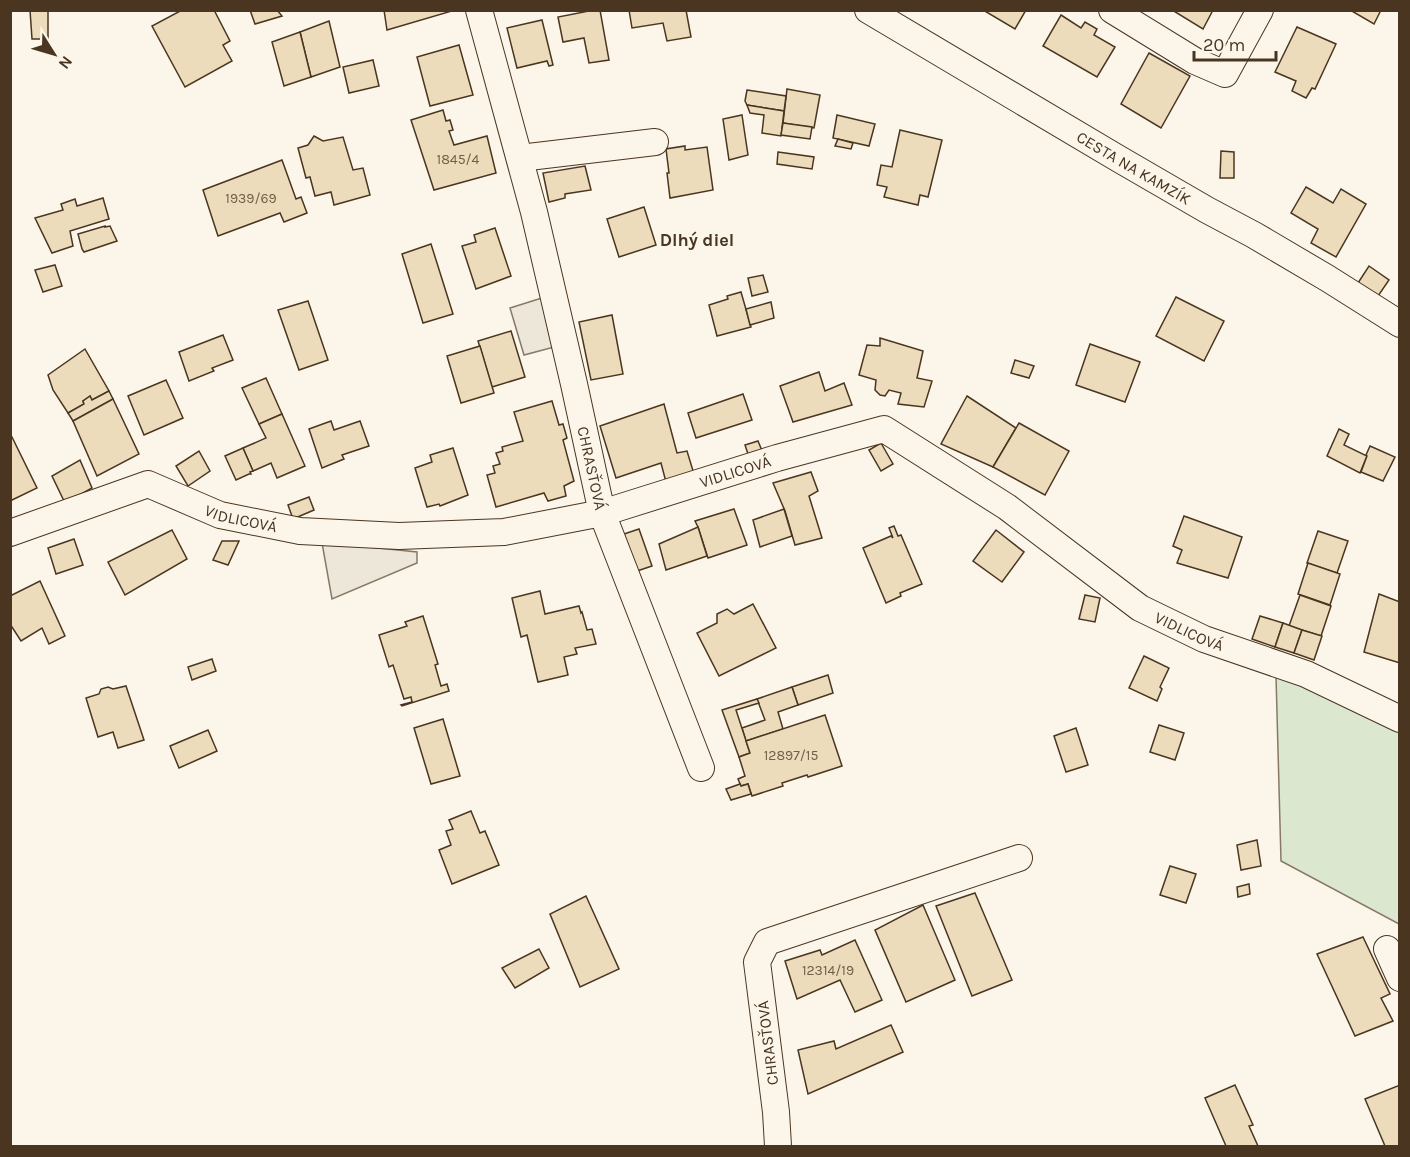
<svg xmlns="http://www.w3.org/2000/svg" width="1410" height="1157" viewBox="0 0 1410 1157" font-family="Karla,sans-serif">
<rect width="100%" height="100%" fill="#fbf6e9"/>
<!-- green -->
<path fill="#dce7d0" stroke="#887966" stroke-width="1.5" d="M1276 676 1399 707V924L1281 861Z"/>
<!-- parking -->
<g fill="#ede7d9" stroke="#887966" stroke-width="1.5">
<path d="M545 297 558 346 524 355 510 308Z"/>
<path d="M322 543H330L417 552V563L332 599Z"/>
</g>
<!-- building -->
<g fill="#ecdcbc" stroke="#4a3520" stroke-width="1.5">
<path d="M30 10H48V39H32Z"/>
<path d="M182 10H214L230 41 223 45 232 61 185 87 152 26Z"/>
<path d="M250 10H277L282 16 255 24Z"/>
<path d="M384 10H451L452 11 387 30Z"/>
<path d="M594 10H600L609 60 589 63 584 38 563 42 558 17Z"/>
<path d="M629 10H686L691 37 667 41 663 23 632 28Z"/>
<path d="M983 10H1026L1015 29Z"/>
<path d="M1172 10H1213L1203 29Z"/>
<path d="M1350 10H1381L1374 24Z"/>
<path d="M1061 15 1081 28 1085 22 1097 29 1094 35 1115 47 1097 77 1043 46Z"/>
<path d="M542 20 553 65 549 66 547 61 517 68 507 28Z"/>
<path d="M329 21 340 67 311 77 300 32Z"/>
<path d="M1297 27 1336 44 1315 89 1312 88 1306 98 1292 91 1296 81 1275 72Z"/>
<path d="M300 32 311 77 284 86 272 42Z"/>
<path d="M459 45 473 95 430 106 417 57Z"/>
<path d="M1149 53 1190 76 1161 128 1121 104Z"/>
<path d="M373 60 379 86 349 93 343 67Z"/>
<path d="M787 89 820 95 814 128 783 123Z"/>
<path d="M747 90 786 96 784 111 747 105 745 101Z"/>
<path d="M747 105 784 111 781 136 762 133 764 115 750 113Z"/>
<path d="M443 110 446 121 450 120 453 130 449 131 454 145 487 136 496 173 434 190 411 120Z"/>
<path d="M742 115 748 155 729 160 723 119Z"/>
<path d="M837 115 875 124 869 146 833 138Z"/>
<path d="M783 123 812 127 810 139 781 135Z"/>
<path d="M900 130 942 140 928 197 920 195 918 205 884 197 887 187 877 185 881 165 892 167Z"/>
<path d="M314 136 323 141 343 137 353 170 363 168 370 195 334 205 331 192 315 196 310 177 306 178 298 148 308 145Z"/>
<path d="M838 139 853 143 851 149 835 146Z"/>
<path d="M685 146V150L707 147 713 190 670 198 667 173H669L666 149Z"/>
<path d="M1221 151 1234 152V178H1220Z"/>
<path d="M778 152 814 157 812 169 777 164Z"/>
<path d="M282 160 296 199 301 197 307 213 284 222 280 213 218 236 203 190Z"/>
<path d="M585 166 591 190 565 194V198L549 202 543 173Z"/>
<path d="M1306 187 1333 203 1341 189 1366 204 1336 257 1311 243 1318 229 1291 213Z"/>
<path d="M103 198 109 219 70 231 73 246 52 253 35 218 63 210 61 204 75 199 77 206Z"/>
<path d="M644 207 656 245 619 257 607 219Z"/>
<path d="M105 226V227L110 226 117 241 84 252 82 249 78 234Z"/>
<path d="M495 228 511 276 476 289 462 246 476 242 474 235Z"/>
<path d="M431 244 453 314 423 323 402 254Z"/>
<path d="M55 265 62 286 43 292 35 270Z"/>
<path d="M1369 266 1389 280 1376 299 1356 286Z"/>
<path d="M763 275 768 292 752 296 748 278Z"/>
<path d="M741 292 751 327 717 336 709 305 728 299 727 296Z"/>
<path d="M1176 297 1224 321 1204 361 1156 336Z"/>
<path d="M308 301 328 360 299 370 278 310Z"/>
<path d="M771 302 774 318 750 325 746 309Z"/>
<path d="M612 315 623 374 591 380 579 322Z"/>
<path d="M511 331 525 377 492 387 478 341Z"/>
<path d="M223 335 233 360 212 368 214 371 189 381 179 352Z"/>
<path d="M880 338 923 351 917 378 932 381 924 407 898 404 901 393 889 390 885 396 880 395 875 390 876 380 859 375 867 345 880 346Z"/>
<path d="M1090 344 1140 362 1125 402 1076 385Z"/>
<path d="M480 346 494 393 461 403 447 356Z"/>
<path d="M85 349 109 391 92 400 90 396 83 401 84 404 68 413 53 390 48 375Z"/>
<path d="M1015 360 1034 366 1029 378 1011 373Z"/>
<path d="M819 372 825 391 844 383 852 405 793 422 780 386Z"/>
<path d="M266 378 282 414 259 424 242 388Z"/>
<path d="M166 380 183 418 144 435 128 396Z"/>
<path d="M109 391 113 399 73 421 68 413 84 404 83 401 90 396 92 400Z"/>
<path d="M743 394 752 420 696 438 688 413Z"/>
<path d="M967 396 1016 428 993 467 941 444Z"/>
<path d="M113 399 139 454 97 476 73 421Z"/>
<path d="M552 401 559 425 563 424 567 438 563 440 574 481 564 486 566 496 548 501 544 493 496 507 487 475 495 473 493 466 500 464 496 453 503 451 502 447 523 441 514 412Z"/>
<path d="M664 404 677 453 687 451 694 474 667 486 661 463 616 478 600 426Z"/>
<path d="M282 414 305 466 277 478 271 463 253 471 243 448 266 438 259 424Z"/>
<path d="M331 421 334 430 360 421 369 446 342 455 344 459 322 468 309 429Z"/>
<path d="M1019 423 1069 451 1045 495 993 467Z"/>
<path d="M1339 429 1349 434 1344 445 1367 456 1360 473 1327 456Z"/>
<path d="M10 433 37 488 12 500 10 498Z"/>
<path d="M758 441 765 458 751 463 745 445Z"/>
<path d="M881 443 893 464 881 471 869 450Z"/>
<path d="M1370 446 1395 457 1383 481 1361 472 1367 456 1366 455Z"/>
<path d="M243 448 253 471 250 472 251 474H249L236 480 225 456Z"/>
<path d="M453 448 468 495 440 506 439 504 427 507 415 468 432 462 430 455Z"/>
<path d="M199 451 210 471 188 486 176 466Z"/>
<path d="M80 460 92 488 65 503 52 476Z"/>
<path d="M811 472 818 491 809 496 822 538 795 545 785 511 773 483Z"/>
<path d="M309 497 314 510 293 519 288 505Z"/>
<path d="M734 509 747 545 708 558 698 527 695 521Z"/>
<path d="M784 509 792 536 760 547 753 520Z"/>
<path d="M1184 516 1242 537 1228 578 1177 563 1182 550 1173 546Z"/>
<path d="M894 526 898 536 901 535 922 584 900 593 901 596 886 603 863 548 891 536 893 538 889 528Z"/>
<path d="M698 527 707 556 666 570 659 544Z"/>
<path d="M639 529 652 566 637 571 624 534Z"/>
<path d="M172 530 187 559 125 595 108 562Z"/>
<path d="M996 530 1024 552 1002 582 973 561Z"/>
<path d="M1318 531 1348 541 1337 573 1307 563Z"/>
<path d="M74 539 83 565 56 574 48 548Z"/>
<path d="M222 541H239L228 565 213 560Z"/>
<path d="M1308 563 1340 574 1330 605 1298 594Z"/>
<path d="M40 581 65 636 49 644 42 628 21 641 10 624V596Z"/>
<path d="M540 591 545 614 579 606 581 613 582 612 587 630 592 629 596 644 575 648 577 654 564 657 568 675 538 682 527 635 521 637 512 598Z"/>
<path d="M1379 594 1400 602V663L1364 652Z"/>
<path d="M1085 595 1100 598 1095 622 1079 619Z"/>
<path d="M1300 595 1331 606 1321 636 1289 626Z"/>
<path d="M753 604 776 648 719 676 697 633 717 623V614L727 609 734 614Z"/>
<path d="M423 616 438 664 435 665 441 686 447 684 449 691 402 706 401 705 412 702 411 697 404 699 393 665 389 667 379 635 407 626 405 622Z"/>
<path d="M1260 616 1283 623 1275 647 1252 639Z"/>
<path d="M1283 623 1302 630 1294 653 1275 647Z"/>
<path d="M1302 630 1322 636 1314 660 1294 653Z"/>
<path d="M1144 656 1169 668 1160 687 1162 689 1157 701 1129 688Z"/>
<path d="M212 659 216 671 192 680 188 667Z"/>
<path d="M828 675 833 693 798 705 792 687Z"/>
<path d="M126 686 144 740 118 748 113 732 98 737 86 698 99 694 101 689 108 687 113 689Z"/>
<path d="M792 687 798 705 778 712 783 729 746 741 742 728 765 720 757 699Z"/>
<path d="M757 699 759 703 736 710 750 753 739 757 722 710Z"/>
<path d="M825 715 842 766 808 777 807 775 782 783 783 786 752 796 748 784 741 786 738 779 745 776 739 757 750 753 746 741Z"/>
<path d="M443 719 460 776 431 784 414 728Z"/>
<path d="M1159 725 1184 733 1175 760 1150 752Z"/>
<path d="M1076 728 1088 765 1066 772 1054 736Z"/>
<path d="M208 730 217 751 179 768 170 746Z"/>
<path d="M740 784 741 786 748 784 751 794 731 800 726 789Z"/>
<path d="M471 811 480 833 485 831 499 865 452 884 439 850 451 845 446 831 453 829 449 820Z"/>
<path d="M1257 840 1261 866 1241 870 1237 845Z"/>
<path d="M1170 866 1196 874 1186 903 1160 895Z"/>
<path d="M1249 884 1250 894 1238 897 1237 887Z"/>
<path d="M975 893 1012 980 972 996 936 906Z"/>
<path d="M586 896 619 969 580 987 550 914Z"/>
<path d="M923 905 955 980 906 1002 875 930Z"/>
<path d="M1363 937 1390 994 1381 998 1393 1021 1355 1036 1317 954Z"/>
<path d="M855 940 882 1000 855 1012 840 980 797 999 785 961 820 950 822 955Z"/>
<path d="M539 949 549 968 515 988 502 968Z"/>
<path d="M891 1025 903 1052 808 1094 798 1050 834 1041 836 1049Z"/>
<path d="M1235 1085 1253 1125 1249 1126 1258 1146H1226L1205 1098Z"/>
<path d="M1400 1085V1146H1385L1365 1099Z"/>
</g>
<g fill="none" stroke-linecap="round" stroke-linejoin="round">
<!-- street casing -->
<g stroke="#4a3520" stroke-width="28">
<g id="street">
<path id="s1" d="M479 10 534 212 574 384 602 513 701 768"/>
<path id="s2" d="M868 10 1119 159 1207 210 1254 235 1327 278 1400 324"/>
<path d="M1112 10 1195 61 1225 74 1260 10"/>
<path d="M520 158 655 142"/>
<path id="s3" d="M10 533 148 484 220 515 300 531 399 536 504 532 602 513 777 458 884 429 1007 507 1140 608 1204 639 1306 674 1400 719"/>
<path d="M1387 949 1400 978"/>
<path d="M778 1146 776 1112 757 962 767 942 1019 858"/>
</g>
</g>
<!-- street -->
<use href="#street" stroke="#fbf6e9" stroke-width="26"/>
</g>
<g text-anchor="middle" stroke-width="4.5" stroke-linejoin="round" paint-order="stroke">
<!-- number labels -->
<g font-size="14" fill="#725f47">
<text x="458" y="164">1845/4</text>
<text x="251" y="203">1939/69</text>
<text x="791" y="760">12897/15</text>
<text x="828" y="975">12314/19</text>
</g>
<!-- street labels -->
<g font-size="16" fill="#4a3520" stroke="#fbf6e9">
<text dy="6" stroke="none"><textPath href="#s2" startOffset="309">CESTA NA KAMZÍK</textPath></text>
<text dy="6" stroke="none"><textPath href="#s1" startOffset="472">CHRASŤOVÁ</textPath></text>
<text dy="6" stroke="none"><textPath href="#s3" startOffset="750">VIDLICOVÁ</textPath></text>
<text dy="6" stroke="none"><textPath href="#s3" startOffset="246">VIDLICOVÁ</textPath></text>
<text dy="6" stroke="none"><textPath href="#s3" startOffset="1272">VIDLICOVÁ</textPath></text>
<text transform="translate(767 1043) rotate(-97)" y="6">CHRASŤOVÁ</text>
</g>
<!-- neighbourhood labels -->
<g font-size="18" font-weight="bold" fill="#4a3520" stroke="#fbf6e9">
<text x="697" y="246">Dlhý diel</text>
</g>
</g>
<!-- border -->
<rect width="1410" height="1157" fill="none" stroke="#4a3520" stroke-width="24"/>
<!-- north arrow -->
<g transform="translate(54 54) rotate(127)" stroke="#fbf6e9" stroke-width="4.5" paint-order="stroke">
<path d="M0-4.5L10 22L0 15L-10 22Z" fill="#4a3520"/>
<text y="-9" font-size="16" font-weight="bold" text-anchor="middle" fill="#4a3520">N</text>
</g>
<!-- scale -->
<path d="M1194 51v9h82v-9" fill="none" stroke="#4a3520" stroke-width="3"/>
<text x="1203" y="51" font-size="18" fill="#4a3520" stroke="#fbf6e9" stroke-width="4.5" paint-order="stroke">20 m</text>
</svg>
